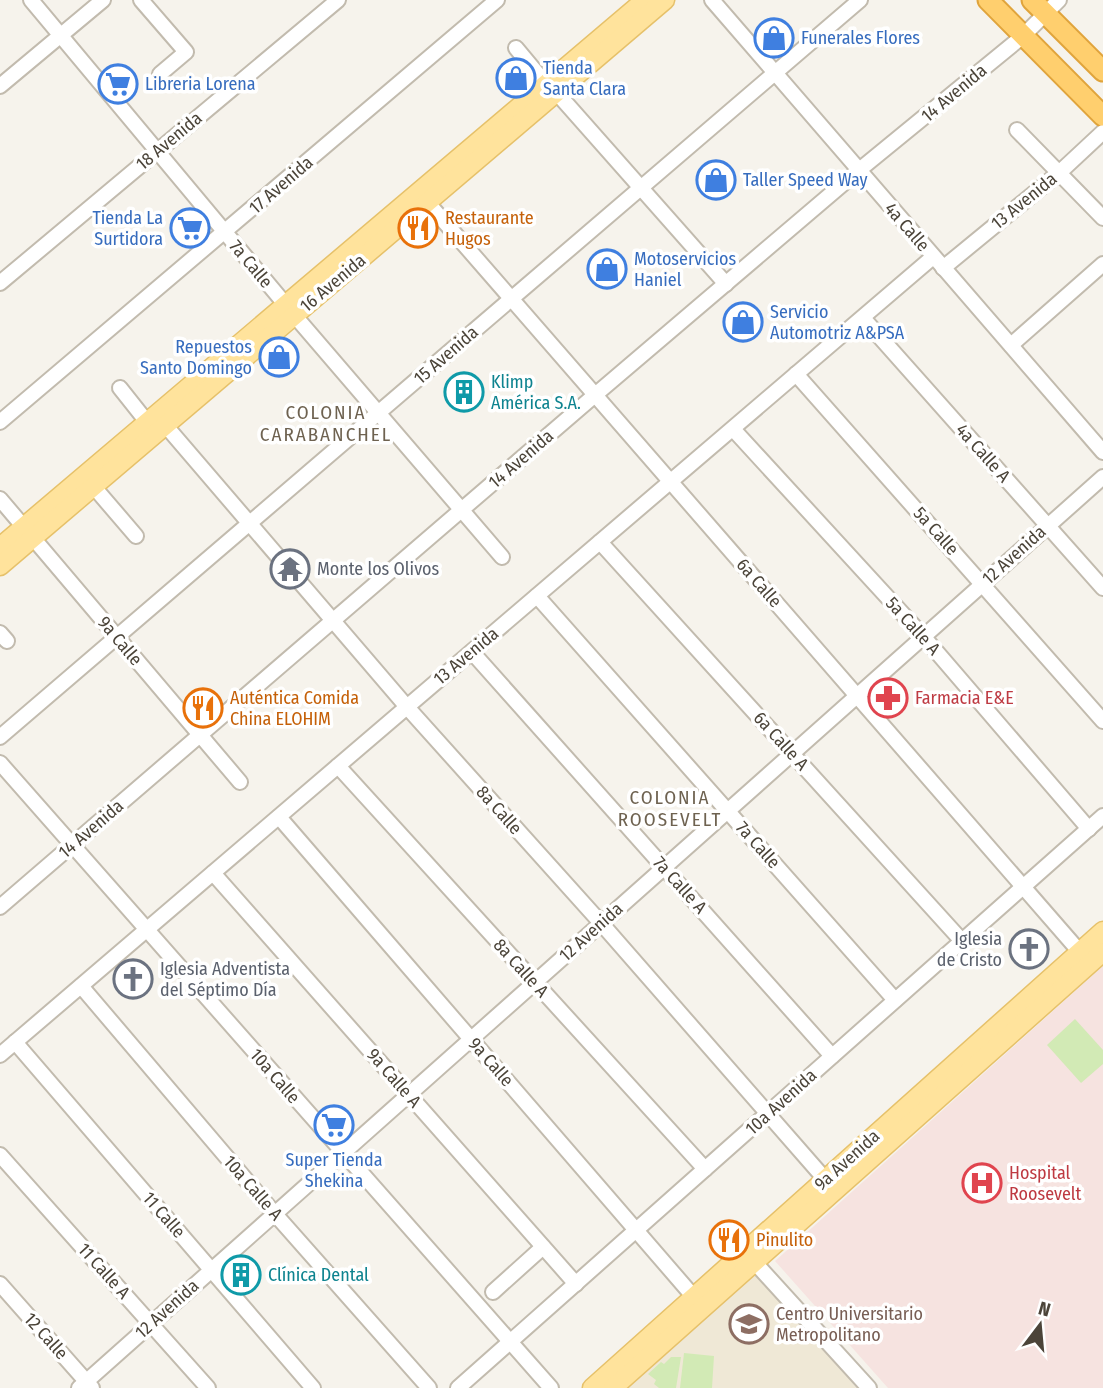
<svg xmlns="http://www.w3.org/2000/svg" width="1103" height="1388" viewBox="0 0 1103 1388" font-family="'Fira Sans Condensed',sans-serif">
<rect width="100%" height="100%" fill="#f6f3ec"/>
<!-- education -->
<path fill="#efe8d6" d="M755 1273 858 1388H627Z"/>
<!-- medical -->
<path fill="#f6e3e0" d="M1103 966V1388H888L775 1261Z"/>
<!-- green -->
<g fill="#d2eab5">
<path d="M1075 1019 1103 1050V1064L1081 1083 1047 1045Z"/>
<path d="M684 1353 714 1356 712 1388H680Z"/>
<path d="M671 1357H681L676 1388H659L654 1384 656 1380 648 1374 661 1362 664 1364Z"/>
</g>
<g fill="none" stroke-linecap="round" stroke-linejoin="round">
<!-- minor casing -->
<g stroke="#c2bbae" stroke-width="18">
<g id="minor">
<path d="M31 0 295 316 502 557"/>
<path d="M141 0 186 52 160 74"/>
<path d="M712 0 1103 452"/>
<path d="M516 48 546 84"/>
<path d="M0 86 103 0"/>
<path d="M557 93 726 284"/>
<path d="M1017 130 1103 218"/>
<path d="M428 203 1086 959"/>
<path d="M943 268 1060 172 1103 132"/>
<path d="M0 283 338 0"/>
<path d="M863 318 1103 588"/>
<path d="M1011 345 1103 264"/>
<path d="M796 374 1103 721"/>
<path d="M120 388 147 422"/>
<path d="M0 422 497 0"/>
<path d="M166 426 407 707 601 923 831 1186"/>
<path d="M733 429 923 636 1089 829"/>
<path d="M94 487 136 536"/>
<path d="M0 499 240 782"/>
<path d="M600 542 962 941"/>
<path d="M537 596 895 1000"/>
<path d="M0 633 7 641"/>
<path d="M472 652 832 1056"/>
<path d="M0 737 860 0"/>
<path d="M0 763 551 1388"/>
<path d="M338 766 705 1169"/>
<path d="M279 817 699 1303"/>
<path d="M213 873 576 1284"/>
<path d="M0 907 595 395 858 171 1023 36 1059 0"/>
<path d="M81 986 275 1214 429 1388"/>
<path d="M15 1042 313 1388"/>
<path d="M0 1055 933 257"/>
<path d="M0 1155 208 1388"/>
<path d="M748 1255 869 1388"/>
<path d="M0 1284 92 1388"/>
<path d="M493 1292 543 1247"/>
<path d="M79 1388 1103 477"/>
<path d="M458 1388 1103 816"/>
</g>
</g>
<!-- major casing -->
<g stroke="#e6c16a" stroke-width="21">
<g id="major">
<path d="M0 547 645 0"/>
<path d="M0 566 665 0"/>
<path d="M592 1388 1103 931"/>
<path d="M613 1388 1103 952"/>
</g>
</g>
<!-- highway casing -->
<g stroke="#e0a43c" stroke-width="23">
<g id="highway">
<path d="M988 0 1103 116"/>
<path d="M1032 0 1103 71"/>
</g>
</g>
<!-- minor -->
<use href="#minor" stroke="#fff" stroke-width="14"/>
<!-- major -->
<use href="#major" stroke="#ffe39c" stroke-width="18"/>
<!-- highway -->
<use href="#highway" stroke="#ffcf6e" stroke-width="19"/>
</g>
<!-- icons -->
<defs>
<g id="shop-ring" transform="scale(2.0125)"><circle r="9.5" fill="#fff" stroke="#3f7fe0" stroke-width="1.5"/><path d="M-5-2.5h2.3a2.7 3.5 0 0 1 5.4 0H5L5.5 6h-11ZM-1.5-2.5h3a1.5 2.3 0 0 0-3 0Z" fill="#3f7fe0"/></g>
<g id="supermarket-ring" transform="scale(2.0125)"><circle r="9.5" fill="#fff" stroke="#3f7fe0" stroke-width="1.5"/><path d="M-6-5.5h2.5l.6 2H6L4.5 2H-2.5L-4.4-4H-6ZM-1.5 3.2a1.3 1.3 0 1 0 .1 0ZM3 3.2a1.3 1.3 0 1 0 .1 0Z" fill="#3f7fe0"/></g>
<g id="restaurant-ring" transform="scale(2.0125)"><circle r="9.5" fill="#fff" stroke="#e8710a" stroke-width="1.5"/><path d="M-5-6h1v4h1v-4h1v4h1v-4h1v5L-1.5 .5V6h-2V.5L-5-1ZM5-6V6H3V1.5H1.5Q1.5-4 5-6Z" fill="#e8710a"/></g>
<g id="building-ring" transform="scale(2.0125)"><circle r="9.5" fill="#fff" stroke="#0f9aa8" stroke-width="1.5"/><path d="M-4-6H4V6H1V3H-1V6H-4ZM-2.5-4.3h1.7v1.8h-1.7ZM.8-4.3h1.7v1.8H.8ZM-2.5-1h1.7V.8h-1.7ZM.8-1h1.7V.8H.8Z" fill="#0f9aa8"/></g>
<g id="temple-ring" transform="scale(2.0125)"><circle r="9.5" fill="#fff" stroke="#6b7280" stroke-width="1.5"/><path d="M0-6L5-2H3V0L6.5 2.5H4V6H1.5V3h-3V6H-4V2.5H-6.5L-3 0V-2H-5Z" fill="#6b7280"/></g>
<g id="pharmacy-ring" transform="scale(2.0125)"><circle r="9.5" fill="#fff" stroke="#e0444e" stroke-width="1.5"/><path d="M-2-6h4v4h4v4h-4v4h-4v-4h-4v-4h4Z" fill="#e0444e"/></g>
<g id="church-ring" transform="scale(2.0125)"><circle r="9.5" fill="#fff" stroke="#6b7280" stroke-width="1.5"/><path d="M-1.2-6h2.4v3.5h3.3v2.4h-3.3V6h-2.4V-.1h-3.3v-2.4h3.3Z" fill="#6b7280"/></g>
<g id="hospital-ring" transform="scale(2.0125)"><circle r="9.5" fill="#fff" stroke="#e0444e" stroke-width="1.5"/><path d="M-5-5h3v3.5h4V-5h3V5h-3V1.5h-4V5h-3Z" fill="#e0444e"/></g>
<g id="university-ring" transform="scale(2.0125)"><circle r="9.5" fill="#fff" stroke="#8d6e63" stroke-width="1.5"/><path d="M0-5L7-2L0 1L-7-2ZM-4 1L0 2.5L4 1V4Q0 6-4 4Z" fill="#8d6e63"/></g>
</defs>
<g fill-rule="evenodd">
<use href="#shop-ring" x="774" y="38"/>
<use href="#shop-ring" x="516" y="78"/>
<use href="#supermarket-ring" x="118" y="84"/>
<use href="#shop-ring" x="716" y="180"/>
<use href="#supermarket-ring" x="190" y="228"/>
<use href="#restaurant-ring" x="418" y="228"/>
<use href="#shop-ring" x="607" y="269"/>
<use href="#shop-ring" x="743" y="322"/>
<use href="#shop-ring" x="279" y="357"/>
<use href="#building-ring" x="464" y="392"/>
<use href="#temple-ring" x="290" y="569"/>
<use href="#pharmacy-ring" x="888" y="698"/>
<use href="#restaurant-ring" x="203" y="708"/>
<use href="#church-ring" x="1029" y="949"/>
<use href="#church-ring" x="133" y="979"/>
<use href="#supermarket-ring" x="334" y="1125"/>
<use href="#hospital-ring" x="982" y="1183"/>
<use href="#restaurant-ring" x="729" y="1240"/>
<use href="#building-ring" x="241" y="1275"/>
<use href="#university-ring" x="749" y="1324"/>
</g>
<g text-anchor="middle" stroke-width="7" stroke-linejoin="round" paint-order="stroke">
<!-- shop labels -->
<g font-size="18" fill="#366cbe" stroke="#fff" text-anchor="start">
<text x="801" y="44">Funerales Flores</text>
<text x="543" y="74">Tienda<tspan x="543" dy="21">Santa Clara</tspan></text>
<text x="145" y="90">Libreria Lorena</text>
<text x="743" y="186">Taller Speed Way</text>
<text x="163" y="224" text-anchor="end">Tienda La<tspan x="163" dy="21">Surtidora</tspan></text>
<text x="634" y="265">Motoservicios<tspan x="634" dy="21">Haniel</tspan></text>
<text x="770" y="318">Servicio<tspan x="770" dy="21">Automotriz A&amp;PSA</tspan></text>
<text x="252" y="353" text-anchor="end">Repuestos<tspan x="252" dy="21">Santo Domingo</tspan></text>
<text x="334" y="1166" text-anchor="middle">Super Tienda<tspan x="334" dy="21">Shekina</tspan></text>
</g>
<!-- street labels -->
<g font-size="18" fill="#4b4439" stroke="#fff">
<text transform="translate(954 93) rotate(-40)" y="6">14 Avenida</text>
<text transform="translate(169 141) rotate(-40)" y="6">18 Avenida</text>
<text transform="translate(281 185) rotate(-41)" y="6">17 Avenida</text>
<text transform="translate(1024 201) rotate(-39)" y="6">13 Avenida</text>
<text transform="translate(907 227) rotate(49)" y="6">4a Calle</text>
<text transform="translate(251 264) rotate(50)" y="6">7a Calle</text>
<text transform="translate(333 283) rotate(-40)" y="6">16 Avenida</text>
<text transform="translate(446 355) rotate(-41)" y="6">15 Avenida</text>
<text transform="translate(983 453) rotate(48)" y="6">4a Calle A</text>
<text transform="translate(521 459) rotate(-41)" y="6">14 Avenida</text>
<text transform="translate(936 531) rotate(48)" y="6">5a Calle</text>
<text transform="translate(1014 555) rotate(-42)" y="6">12 Avenida</text>
<text transform="translate(759 583) rotate(49)" y="6">6a Calle</text>
<text transform="translate(913 626) rotate(48)" y="6">5a Calle A</text>
<text transform="translate(120 641) rotate(50)" y="6">9a Calle</text>
<text transform="translate(466 656) rotate(-40)" y="6">13 Avenida</text>
<text transform="translate(781 741) rotate(48)" y="6">6a Calle A</text>
<text transform="translate(499 810) rotate(48)" y="6">8a Calle</text>
<text transform="translate(91 829) rotate(-41)" y="6">14 Avenida</text>
<text transform="translate(758 845) rotate(48)" y="6">7a Calle</text>
<text transform="translate(680 885) rotate(48)" y="6">7a Calle A</text>
<text transform="translate(591 932) rotate(-42)" y="6">12 Avenida</text>
<text transform="translate(521 968) rotate(48)" y="6">8a Calle A</text>
<text transform="translate(491 1062) rotate(49)" y="6">9a Calle</text>
<text transform="translate(275 1076) rotate(49)" y="6">10a Calle</text>
<text transform="translate(394 1078) rotate(49)" y="6">9a Calle A</text>
<text transform="translate(781 1102) rotate(-42)" y="6">10a Avenida</text>
<text transform="translate(847 1160) rotate(-42)" y="6">9a Avenida</text>
<text transform="translate(253 1188) rotate(49)" y="6">10a Calle A</text>
<text transform="translate(164 1215) rotate(49)" y="6">11 Calle</text>
<text transform="translate(104 1271) rotate(48)" y="6">11 Calle A</text>
<text transform="translate(167 1309) rotate(-42)" y="6">12 Avenida</text>
<text transform="translate(46 1336) rotate(48)" y="6">12 Calle</text>
</g>
<!-- food labels -->
<g font-size="18" fill="#c56008" stroke="#fff" text-anchor="start">
<text x="445" y="224">Restaurante<tspan x="445" dy="21">Hugos</tspan></text>
<text x="230" y="704">Auténtica Comida<tspan x="230" dy="21">China ELOHIM</tspan></text>
<text x="756" y="1246">Pinulito</text>
</g>
<!-- culture labels -->
<g font-size="18" fill="#0d838f" stroke="#fff" text-anchor="start">
<text x="491" y="388">Klimp<tspan x="491" dy="21">América S.A.</tspan></text>
<text x="268" y="1281">Clínica Dental</text>
</g>
<!-- worship labels -->
<g font-size="18" fill="#5b616d" stroke="#fff" text-anchor="start">
<text x="317" y="575">Monte los Olivos</text>
<text x="1002" y="945" text-anchor="end">Iglesia<tspan x="1002" dy="21">de Cristo</tspan></text>
<text x="160" y="975">Iglesia Adventista<tspan x="160" dy="21">del Séptimo Día</tspan></text>
</g>
<!-- health labels -->
<g font-size="18" fill="#be3a42" stroke="#fff" text-anchor="start">
<text x="915" y="704">Farmacia E&amp;E</text>
<text x="1009" y="1179">Hospital<tspan x="1009" dy="21">Roosevelt</tspan></text>
</g>
<!-- education labels -->
<g font-size="18" fill="#785e54" stroke="#fff" text-anchor="start">
<text x="776" y="1320">Centro Universitario<tspan x="776" dy="21">Metropolitano</tspan></text>
</g>
<!-- neighbourhood labels -->
<g font-size="19" letter-spacing="2" fill="#6e6250" stroke="#fff">
<text x="326" y="419">COLONIA<tspan x="326" dy="22">CARABANCHEL</tspan></text>
<text x="670" y="804">COLONIA<tspan x="670" dy="22">ROOSEVELT</tspan></text>
</g>
</g>
<!-- north arrow -->
<g transform="translate(1040 1325) rotate(16)" stroke="#ffffff" stroke-width="5" paint-order="stroke">
<path d="M0-5L12 26L0 18L-12 26Z" fill="#4b4439"/>
<text y="-10" font-size="19" font-weight="bold" text-anchor="middle" fill="#4b4439">N</text>
</g>
</svg>
